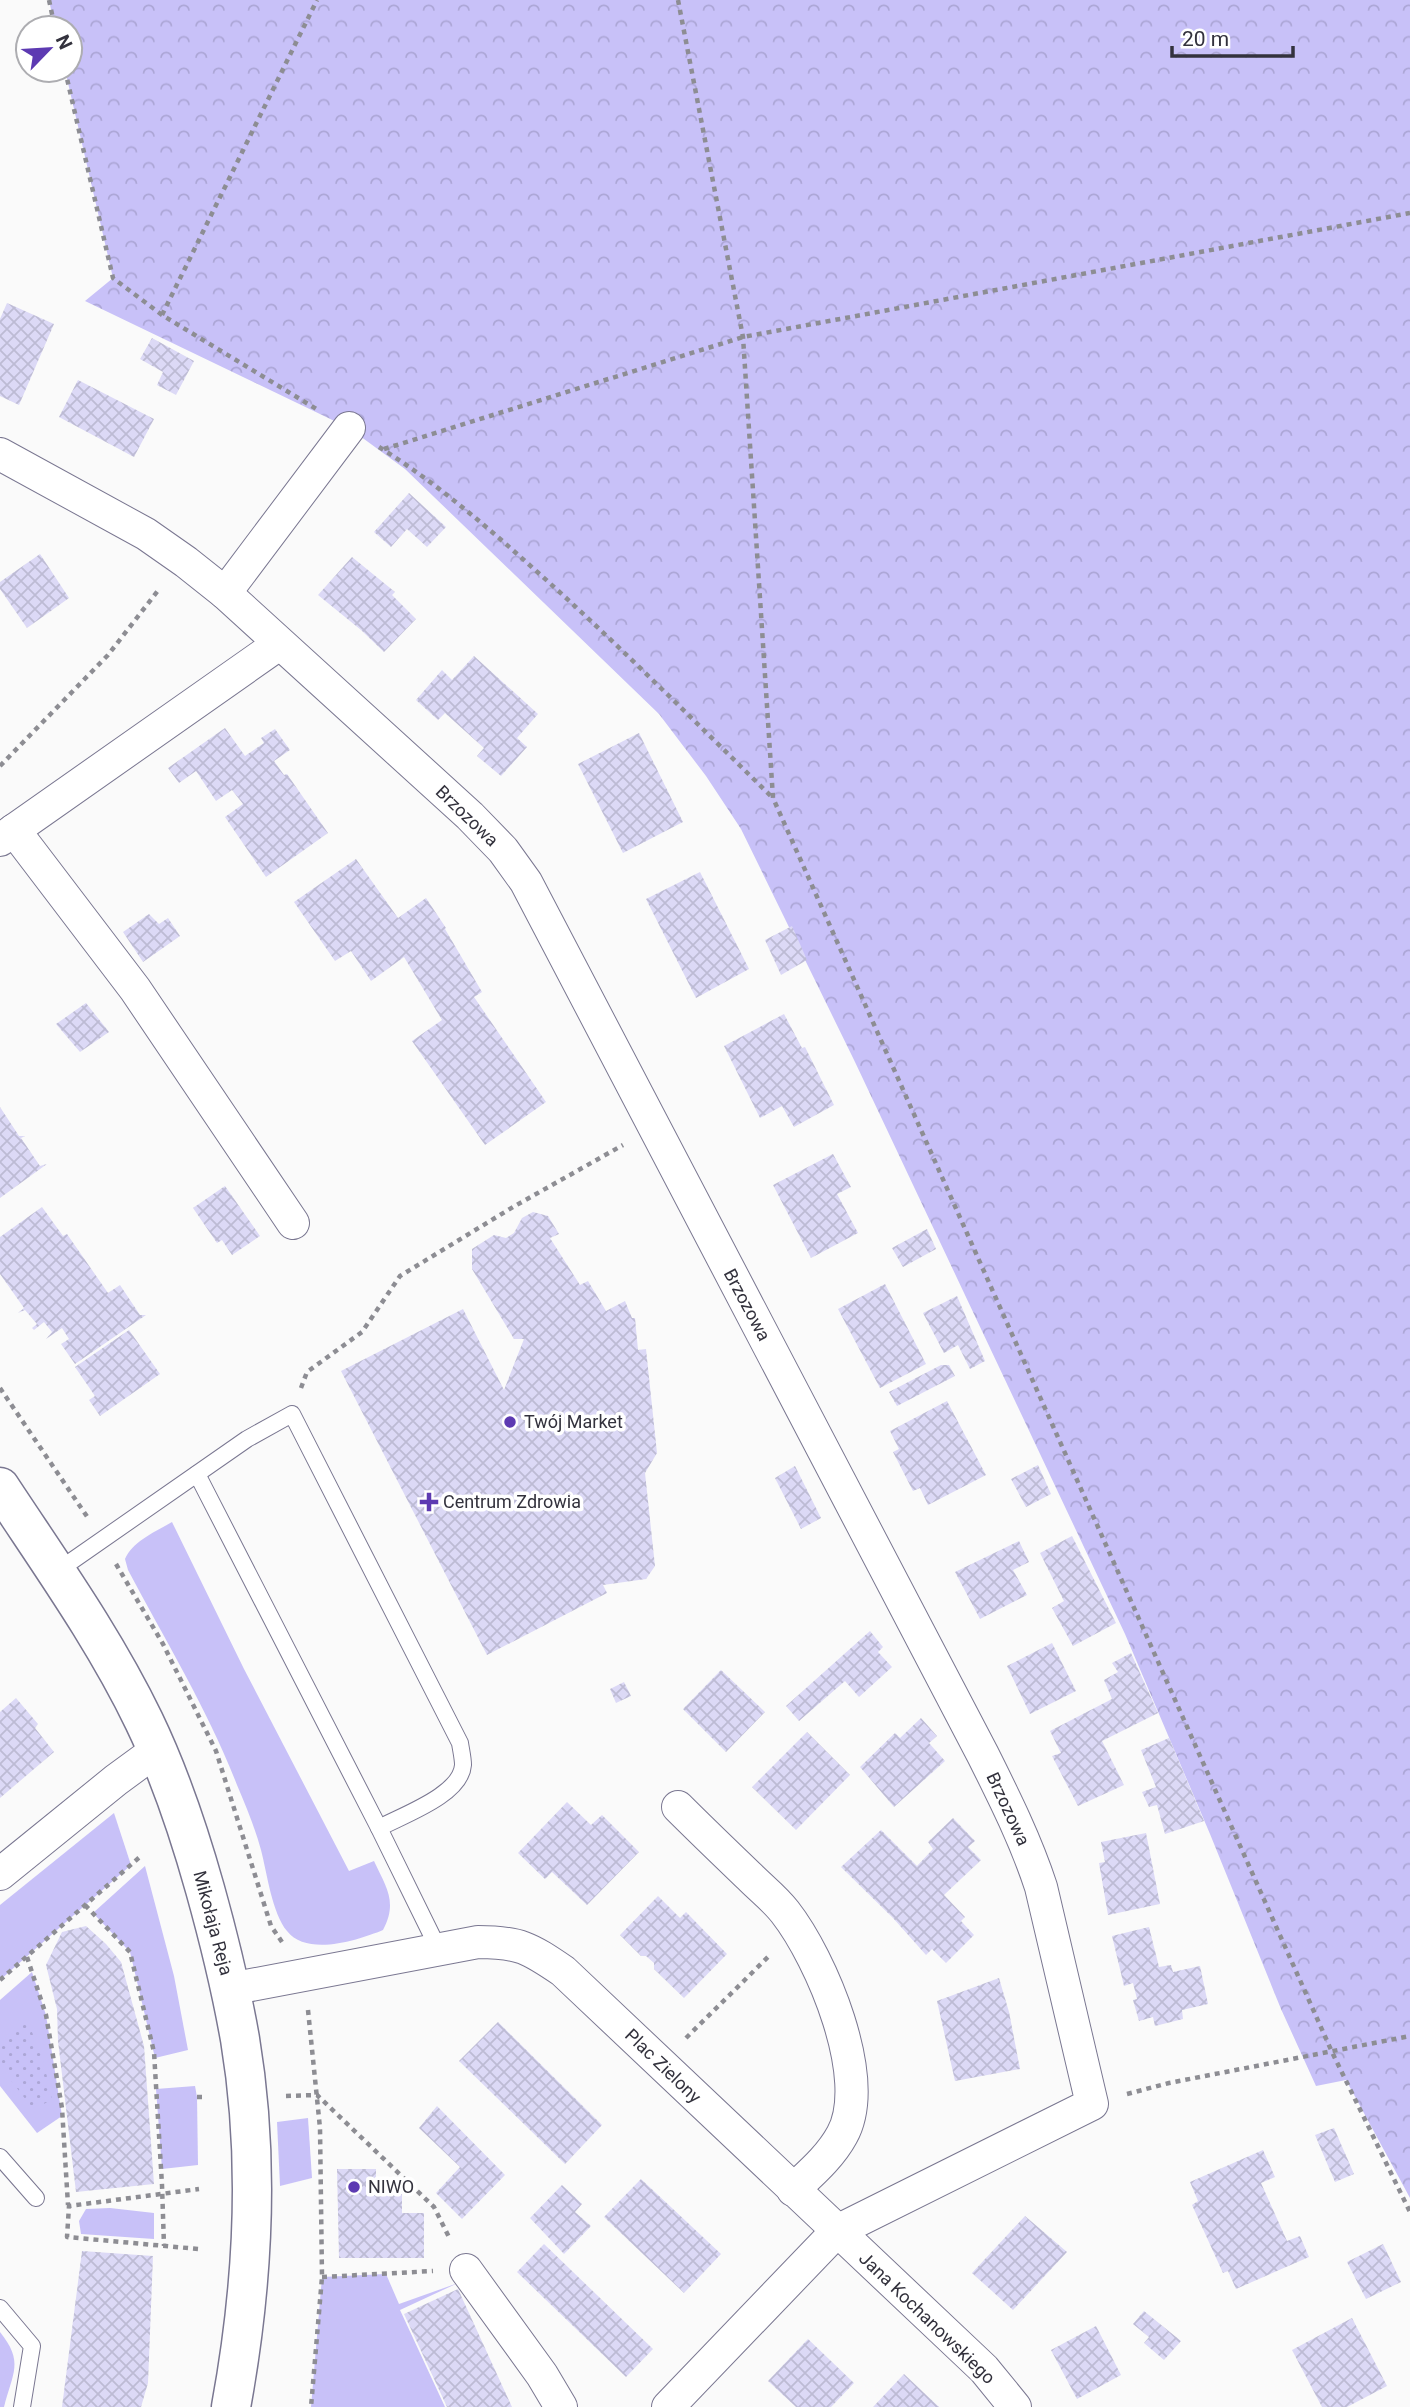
<svg xmlns="http://www.w3.org/2000/svg" width="1410" height="2407" viewBox="0 0 1410 2407" font-family="Roboto,sans-serif">
<defs>
<pattern id="forest-crowns" width="20" height="18" patternUnits="userSpaceOnUse" patternTransform="scale(1.75)"><rect width="20" height="18" fill="#c8c1f8"/><path d="M2 6a3 3 0 1 1 6 0M12 15a3 3 0 1 1 6 0" fill="none" stroke="#aca6d6"/></pattern>
<pattern id="park-dots" width="8" height="8" patternUnits="userSpaceOnUse" patternTransform="scale(1.75)"><rect width="8" height="8" fill="#c8c1f8"/><path d="M2 2h.1M6 6h.1" fill="none" stroke="#aca6d6" stroke-width="1.8" stroke-linecap="round"/></pattern>
<pattern id="building-cross-hatch" width="8" height="8" patternUnits="userSpaceOnUse" patternTransform="scale(1.75)"><rect width="8" height="8" fill="#dcd9f6"/><path d="M0 0l8 8M0 8l8-8" fill="none" stroke="#bdbbd4"/></pattern>
</defs>
<rect width="100%" height="100%" fill="#fafafa"/>
<!-- grass -->
<g fill="#c8c1f8">
<path d="M172 1522 244 1669 349 1871 374 1861C386 1887 398 1902 383 1930 359 1940 307 1957 287 1931 272 1913 267 1873 261 1850 255 1828 246 1806 237 1785 208 1710 165 1640 128 1570L125 1559C133 1541 155 1532 172 1522Z"/>
<path d="M114 1813 131 1865 0 1980V1905Z"/>
<path d="M145 1866 174 1976 188 2050 155 2058 130 1952 93 1913Z"/>
<path d="M32 1972 46 2015 62 2116 37 2133 0 2086V2000Z"/>
<path d="M195 2086 197 2097 198 2165 162 2169 156 2089Z"/>
<path d="M308 2118 312 2178 280 2186 277 2122Z"/>
<path d="M110 2208 154 2213V2239L81 2234 79 2221 86 2209Z"/>
<path d="M386 2274 399 2304 458 2283 400 2310 445 2407H311L322 2277Z"/>
<path d="M0 2332C24 2362 13 2372 4 2407H0Z"/>
</g>
<!-- forest -->
<path fill="url(#forest-crowns)" d="M49 0H1410V2198L1346 2080 1316 2086 1281 2009 1210 1834 1125 1634 855 1062 741 829 706 776 659 714 405 469 349 428 85 301 113 278 65 70H70V28H55Z"/>
<!-- park -->
<path fill="url(#park-dots)" d="M26 2018 43 2058 52 2100 33 2109 0 2066V2040Z"/>
<!-- building -->
<g fill="url(#building-cross-hatch)">
<path d="M7 303 54 324 19 405 0 396V319Z"/>
<path d="M152 338 194 361 176 395 157 385 163 372 140 359Z"/>
<path d="M78 380 154 419 134 457 59 417Z"/>
<path d="M409 493 446 527 427 547 407 529 391 547 374 532Z"/>
<path d="M40 554 69 598 27 628 0 589V582Z"/>
<path d="M352 557 395 592 392 595 416 619 384 652 361 630 318 595Z"/>
<path d="M474 656 538 714 517 738 527 747 501 776 477 756 484 748 445 713 438 720 416 700 442 670 452 680Z"/>
<path d="M225 728 245 756 264 743 261 738 275 729 290 750 274 761 284 775 287 774 328 833 266 877 225 817 243 804 232 790 216 801 196 771 179 783 168 768Z"/>
<path d="M639 733 683 822 623 853 578 764Z"/>
<path d="M356 859 398 918 426 898 446 928 445 929 482 992 474 997 546 1102 485 1145 412 1041 442 1020 404 957 371 981 351 951 335 961 294 902Z"/>
<path d="M700 872 749 969 696 998 646 899Z"/>
<path d="M149 914 159 924 168 918 180 936 143 962 123 932Z"/>
<path d="M792 926 807 960 781 975 765 940Z"/>
<path d="M86 1003 109 1032 80 1052 56 1024Z"/>
<path d="M784 1014 802 1048 805 1047 834 1105 794 1127 782 1106 760 1118 724 1046Z"/>
<path d="M0 1107 19 1136H25L21 1138 40 1166 47 1164 0 1198Z"/>
<path d="M833 1154 851 1187 837 1194 858 1233 811 1258 773 1185Z"/>
<path d="M225 1186 260 1236 232 1255 222 1240 217 1243 193 1208Z"/>
<path d="M42 1207 63 1236 67 1234 108 1293 120 1285 140 1315H146L75 1364 61 1344 69 1339 62 1328 46 1339 52 1332 44 1322 34 1330 32 1328 37 1324 25 1310 18 1313 24 1308 0 1274V1237Z"/>
<path d="M533 1212 548 1216 559 1234 550 1238 580 1285 588 1281 606 1311 625 1301 632 1318H635L638 1350 646 1349 657 1453 645 1473 655 1566 646 1579 603 1585 607 1593 487 1655 341 1371 463 1309 504 1390 524 1339H514L472 1269V1249L494 1235 506 1238 514 1233 522 1218Z"/>
<path d="M927 1229 936 1249 903 1267 892 1248Z"/>
<path d="M885 1284 926 1364 880 1388 838 1309Z"/>
<path d="M957 1296 985 1361 970 1369 958 1345 944 1353 923 1313Z"/>
<path d="M129 1330 160 1374 100 1416 89 1400 95 1396 75 1367Z"/>
<path d="M941 1365H949L955 1376 897 1406 889 1392Z"/>
<path d="M947 1401 986 1475 928 1505 920 1488 913 1491 893 1452 899 1449 890 1431Z"/>
<path d="M1038 1465 1051 1494 1026 1507 1011 1479Z"/>
<path d="M795 1466 821 1518 801 1529 775 1478Z"/>
<path d="M1072 1536 1116 1623 1073 1646 1052 1608 1064 1601 1040 1553Z"/>
<path d="M1019 1541 1029 1562 1013 1570 1027 1595 980 1619 955 1572Z"/>
<path d="M870 1631 883 1647 878 1652 892 1667 859 1697 845 1681 799 1721 786 1706Z"/>
<path d="M1052 1643 1076 1691 1030 1714 1007 1666Z"/>
<path d="M1131 1653 1158 1713 1102 1741 1124 1785 1078 1806 1052 1756 1061 1753 1050 1731 1112 1699 1104 1680 1118 1672 1112 1663Z"/>
<path d="M721 1670 765 1712 726 1752 683 1709Z"/>
<path d="M624 1682 631 1696 616 1703 610 1689Z"/>
<path d="M16 1698 38 1724 35 1728 54 1752 0 1798V1712Z"/>
<path d="M921 1718 937 1736 929 1743 945 1761 894 1807 860 1767 895 1733 900 1738Z"/>
<path d="M807 1732 850 1775 796 1830 752 1787Z"/>
<path d="M1169 1738 1204 1821 1165 1834 1157 1805 1149 1807 1142 1792 1156 1787 1141 1750Z"/>
<path d="M567 1802 591 1825 602 1815 639 1852 587 1905 552 1872 545 1879 518 1853Z"/>
<path d="M953 1818 975 1841 968 1847 981 1860 944 1895 965 1917 961 1921 974 1935 946 1963 932 1949 926 1955 893 1918 841 1867 881 1830 917 1866 933 1849 928 1842Z"/>
<path d="M1146 1833 1160 1904 1108 1915 1099 1863 1105 1862 1101 1842Z"/>
<path d="M658 1896 680 1918 686 1912 727 1954 684 1998 654 1969V1963L646 1956H641L620 1935Z"/>
<path d="M86 1926 106 1944 121 1962 144 2046 154 2184 76 2192 58 2041 57 2009 46 1965 62 1932Z"/>
<path d="M1149 1927 1159 1967 1171 1965 1173 1972 1200 1966 1208 2004 1182 2010 1183 2019 1155 2026 1153 2017 1139 2021 1133 2000 1137 1999 1133 1983 1124 1986 1112 1936Z"/>
<path d="M999 1978 1009 2012 1020 2069 955 2081 937 2001Z"/>
<path d="M498 2022 602 2125 565 2164 459 2061Z"/>
<path d="M437 2106 505 2175 462 2219 436 2193 460 2167 419 2128Z"/>
<path d="M1334 2128 1354 2174 1335 2182 1315 2135Z"/>
<path d="M1263 2150 1275 2177 1261 2183 1287 2241 1300 2236 1309 2257 1236 2289 1228 2271 1223 2273 1192 2205 1198 2201 1190 2182Z"/>
<path d="M337 2169H376V2194H402V2213H424V2258H339Z"/>
<path d="M641 2179 721 2254 684 2293 604 2217Z"/>
<path d="M562 2185 582 2204 575 2212 591 2226 564 2254 530 2218Z"/>
<path d="M1025 2216 1067 2252 1013 2310 972 2273Z"/>
<path d="M544 2244 653 2349 626 2377 517 2272Z"/>
<path d="M1383 2244 1401 2282 1366 2299 1347 2262Z"/>
<path d="M82 2251 153 2256 148 2383 141 2407H62Z"/>
<path d="M458 2289 512 2407H447L404 2314Z"/>
<path d="M1144 2311 1181 2341 1164 2360 1144 2343 1149 2337 1133 2324Z"/>
<path d="M1352 2318 1387 2386 1347 2407H1322L1292 2350Z"/>
<path d="M1096 2326 1121 2375 1077 2399 1051 2350Z"/>
<path d="M808 2339 854 2383 831 2407H796L768 2381Z"/>
<path d="M904 2374 939 2407H873Z"/>
</g>
<g fill="none" stroke-linecap="round" stroke-linejoin="round">
<!-- lane casing -->
<g stroke="#7a7791" stroke-width="18">
<g id="lane">
<path d="M197 1474 379 1828 439 1950"/>
<path d="M56 1572 247 1439 292 1414 460 1743C461 1750 463 1758 463 1765 461 1795 403 1815 379 1828"/>
<path d="M0 2157 36 2198"/>
<path d="M0 2308 32 2346 22 2407"/>
</g>
</g>
<!-- street casing -->
<g stroke="#7a7791" stroke-width="34">
<g id="street">
<path d="M0 454 146 534 186 562 225 593 470 816 503 850 526 882 983 1755C1005 1799 1026 1841 1041 1887L1092 2104 837 2231 668 2407"/>
<path d="M225 593 349 428"/>
<path d="M14 830 135 989 293 1223"/>
<path d="M0 840 279 644"/>
<path d="M678 1807C702 1831 726 1854 751 1878 762 1889 775 1899 785 1912 821 1958 873 2079 842 2135 830 2157 811 2173 793 2190"/>
<path d="M0 1874 116 1780 157 1750"/>
<path d="M230 1989 478 1942C520 1942 529 1948 563 1971L984 2369 1015 2407"/>
<path d="M466 2270 542 2375 561 2407"/>
</g>
</g>
<!-- secondary casing -->
<g stroke="#7a7791" stroke-width="41">
<path id="secondary" d="M0 1487C50 1563 104 1638 144 1721 170 1775 189 1832 205 1889 219 1939 231 1988 240 2039 260 2159 253 2287 231 2407"/>
</g>
<!-- path -->
<g stroke="#8d8d93" stroke-width="4.5" stroke-dasharray="5 5" stroke-linecap="butt">
<path d="M49 0 55 28"/>
<path d="M678 0 743 337 773 798 1332 2052 1410 2212"/>
<path d="M65 70 113 278 162 315 318 410"/>
<path d="M162 315 317 0"/>
<path d="M379 447C435 482 485 525 534 569 616 642 693 720 772 797"/>
<path d="M384 449 743 337 1410 213"/>
<path d="M0 766 108 655 160 588"/>
<path d="M0 1388 88 1518"/>
<path d="M301 1388 307 1372 362 1332 400 1276 513 1207 623 1145"/>
<path d="M116 1564 163 1644 216 1751 271 1926 282 1942"/>
<path d="M85 1905 130 1952 154 2052 162 2185 164 2246"/>
<path d="M27 1957 46 2015 62 2108 68 2205"/>
<path d="M0 1980 142 1855"/>
<path d="M308 2010 320 2128 322 2277 311 2407"/>
<path d="M686 2038 769 1956"/>
<path d="M1127 2094 1169 2083 1410 2036"/>
<path d="M286 2096 317 2095 434 2207 450 2239"/>
<path d="M197 2097H207"/>
<path d="M198 2249 67 2237 69 2206 199 2189"/>
<path d="M322 2277 433 2271"/>
</g>
<!-- lane -->
<use href="#lane" stroke="#fff" stroke-width="16"/>
<!-- street -->
<use href="#street" stroke="#fff" stroke-width="32"/>
<!-- secondary -->
<use href="#secondary" stroke="#fff" stroke-width="38"/>
</g>
<!-- markers -->
<g fill="#5d3ab2" stroke="#fff" stroke-width="2.5">
<circle cx="510" cy="1422" r="7"/>
<path d="M425.5 1491.5h7v7h7v7h-7v7h-7v-7h-7v-7h7z"/>
<circle cx="354" cy="2187" r="7"/>
</g>
<g text-anchor="middle" stroke-width="7" stroke-linejoin="round" paint-order="stroke">
<!-- street labels -->
<g font-size="18" fill="#33323d" stroke="#fff">
<text transform="translate(467 816) rotate(44)" y="6">Brzozowa</text>
<text transform="translate(747 1305) rotate(62)" y="6">Brzozowa</text>
<text transform="translate(1008 1809) rotate(65)" y="6">Brzozowa</text>
<text transform="translate(213 1923) rotate(75)" y="6">Mikołaja Reja</text>
<text transform="translate(663 2066) rotate(44)" y="6">Plac Zielony</text>
<text transform="translate(927 2318) rotate(44)" y="6">Jana Kochanowskiego</text>
</g>
<!-- poi labels -->
<g font-size="18" fill="#33323d" stroke="#fff" text-anchor="start">
<text x="524" y="1428">Twój Market</text>
<text x="443" y="1508">Centrum Zdrowia</text>
<text x="368" y="2193">NIWO</text>
</g>
</g>
<!-- north arrow -->
<g transform="translate(49 49) rotate(65)"><circle r="33" fill="#ffffff" stroke="#adadb1" stroke-width="2"/>
<path d="M0-5L12 26L0 18L-12 26Z" fill="#5d3ab2"/>
<text y="-10" font-size="19" font-weight="bold" text-anchor="middle" fill="#33323d">N</text>
</g>
<!-- scale -->
<path d="M1172 46v10h121v-10" fill="none" stroke="#33323d" stroke-width="3.5"/>
<text x="1182" y="46" font-size="21" fill="#33323d" stroke="#ffffff" stroke-width="5" paint-order="stroke">20 m</text>
</svg>
